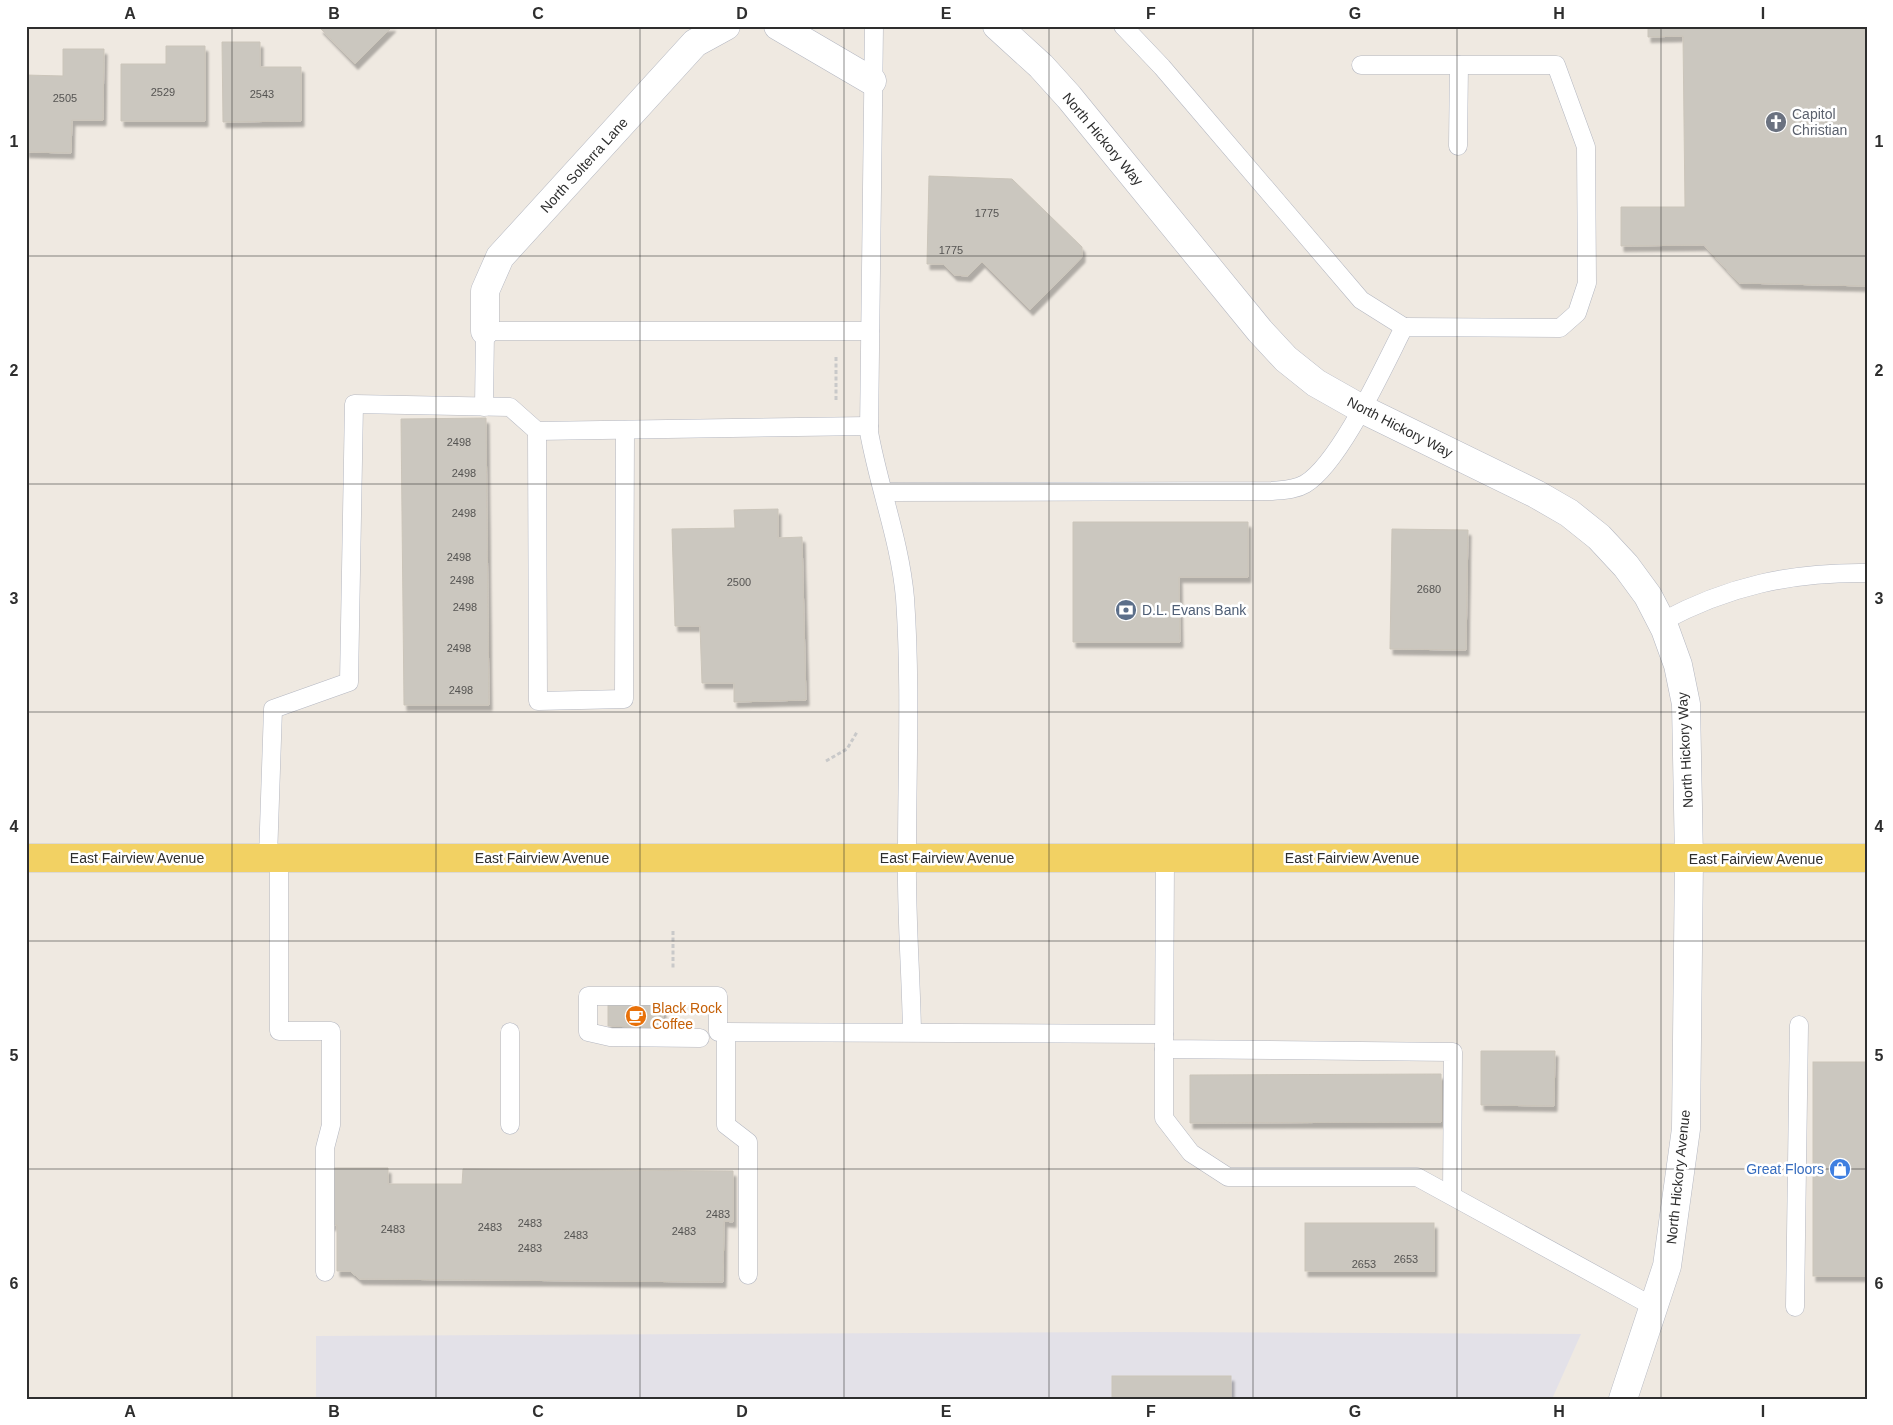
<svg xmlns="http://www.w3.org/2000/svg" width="1893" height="1425" viewBox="0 0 1893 1425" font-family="Arial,sans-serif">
<defs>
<filter id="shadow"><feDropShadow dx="3" dy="5.5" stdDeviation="1" flood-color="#0004"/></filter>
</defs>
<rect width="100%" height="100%" fill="#efe9e1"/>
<!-- industrial -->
<path fill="#e3e1e8" d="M1142 1332 1581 1334 1552 1399H316V1336Z"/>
<!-- building -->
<g fill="#cbc7bf" stroke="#cbc5ba" filter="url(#shadow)">
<path d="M322 26H393L355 64 320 28Z"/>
<path d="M1648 26H1867V286L1739 283 1704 245 1621 246V207H1685L1683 36 1648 37Z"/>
<path d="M222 42H260V67H301V121L223 122Z"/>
<path d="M166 46H205V121H121V64H166Z"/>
<path d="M63 49H104L103 120H72L71 153 26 152V75L63 76Z"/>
<path d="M929 176 1012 179 1082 247V257L1030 310 982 262 968 276 954 275 943 264H927Z"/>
<path d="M486 418 489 705H404L401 419Z"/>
<path d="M778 509V538L802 537 806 700 734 702V683H702L700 626H675L672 529 735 528 734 510Z"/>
<path d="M1073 522H1248V577H1179L1180 642H1073Z"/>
<path d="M1392 529 1468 530 1466 650 1390 649Z"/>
<path d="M636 1003H663V1028L608 1026V1005H636Z"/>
<path d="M1481 1051H1555L1554 1106 1481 1105Z"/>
<rect x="1813" y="1062" width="54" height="214"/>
<path d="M1441 1074V1122L1190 1123V1075Z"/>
<path d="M333 1168H388V1184H462L463 1169 733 1171V1222L724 1221 723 1282 360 1279 350 1271H337V1225H332Z"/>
<rect x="1305" y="1223" width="129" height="48"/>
<rect x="1112" y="1376" width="119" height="23"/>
</g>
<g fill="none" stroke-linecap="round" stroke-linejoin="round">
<!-- lane casing -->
<g stroke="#b4b7c1" stroke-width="19">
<g id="lane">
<path d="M874 26 869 432C879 488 900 541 905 598 911 684 907 769 907 855 906 914 911 973 912 1032"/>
<path d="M1123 26 1162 67 1361 300 1404 327"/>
<path d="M1458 146 1459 65"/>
<path d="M484 407 485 331H870"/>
<path d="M537 431 538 701 624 699 625 430"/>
<path d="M884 492 1272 491C1283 490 1295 490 1305 484 1340 463 1384 366 1404 327L1560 328 1577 313 1587 283 1586 147 1556 65H1361"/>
<path d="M1661 622C1728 586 1791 572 1867 573"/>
<path d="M268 858 273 709 349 682 354 404 510 407 537 431 869 426"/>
<path d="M279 858V1031H331V1125L325 1148V1272"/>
<path d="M1165 858 1164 1049 1453 1052 1452 1195"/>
<path d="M510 1032V1125"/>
<path d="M700 1038 610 1037 588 1032V996H718V1032"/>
<path d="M1164 1049V1118L1191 1153 1228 1177H1417L1654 1307"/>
<path d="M748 1275V1142L726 1125V1032L1164 1034"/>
<path d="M1795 1307 1799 1025"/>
</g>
</g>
<!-- street casing -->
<g stroke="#b4b7c1" stroke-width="29">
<g id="street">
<path d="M778 26 872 81"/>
<path d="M485 331V291L500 257 695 43 726 26"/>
</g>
</g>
<!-- secondary casing -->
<g stroke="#b4b7c1" stroke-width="29">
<path id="secondary" d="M997 26 1041 66 1069 97 1260 331 1286 359 1316 383 1362 409 1536 494 1569 513 1599 537 1626 566 1648 596 1665 629 1678 665 1686 704 1689 859 1686 1129 1667 1266 1623 1399"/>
</g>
<!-- primary casing -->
<g stroke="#c9c9c9" stroke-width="29">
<path id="primary" d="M26 858H1867"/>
</g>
<!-- path -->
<g stroke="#c9c9c9" stroke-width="3" stroke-dasharray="4 2.5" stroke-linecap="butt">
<path d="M836 357V401"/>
<path d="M826 761 847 749 857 732"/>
<path d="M673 931V970"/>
</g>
<!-- lane -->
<use href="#lane" stroke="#fff" stroke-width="18"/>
<!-- street -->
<use href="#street" stroke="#fff" stroke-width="28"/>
<!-- secondary -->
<use href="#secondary" stroke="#fff" stroke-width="28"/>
<!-- primary -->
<use href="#primary" stroke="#f2d163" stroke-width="28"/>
</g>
<!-- grid -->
<path fill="none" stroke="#2e2e2e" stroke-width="1" stroke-opacity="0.55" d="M232 26V1399M436 26V1399M640 26V1399M844 26V1399M1049 26V1399M1253 26V1399M1457 26V1399M1661 26V1399M26 256H1867M26 484H1867M26 712H1867M26 941H1867M26 1169H1867"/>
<!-- icons -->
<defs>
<g id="church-disc" transform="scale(1.125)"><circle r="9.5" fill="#6b7280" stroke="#fff"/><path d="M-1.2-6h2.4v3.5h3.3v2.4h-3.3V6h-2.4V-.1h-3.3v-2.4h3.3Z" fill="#fff"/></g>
<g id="bank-disc" transform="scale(1.125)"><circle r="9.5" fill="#5c6f8a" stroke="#fff"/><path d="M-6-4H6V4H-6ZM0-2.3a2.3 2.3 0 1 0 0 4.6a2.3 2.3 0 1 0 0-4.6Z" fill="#fff"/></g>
<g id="cafe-disc" transform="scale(1.125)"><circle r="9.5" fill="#e8710a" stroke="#fff"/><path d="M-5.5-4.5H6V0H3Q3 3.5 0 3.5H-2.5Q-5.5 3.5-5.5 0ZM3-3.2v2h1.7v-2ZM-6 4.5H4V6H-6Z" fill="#fff"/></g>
<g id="shop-disc" transform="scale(1.125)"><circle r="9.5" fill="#3f7fe0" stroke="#fff"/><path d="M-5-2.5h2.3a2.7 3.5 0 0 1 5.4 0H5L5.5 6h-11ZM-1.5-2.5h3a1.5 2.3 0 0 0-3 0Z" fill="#fff"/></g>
</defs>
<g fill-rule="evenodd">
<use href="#church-disc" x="1776" y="122"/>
<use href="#bank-disc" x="1126" y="610"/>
<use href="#cafe-disc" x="636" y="1016"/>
<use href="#shop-disc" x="1840" y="1169"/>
</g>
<g text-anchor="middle" stroke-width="5" stroke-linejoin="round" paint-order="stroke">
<!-- number labels -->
<g font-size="11" fill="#555452">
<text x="163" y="96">2529</text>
<text x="262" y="98">2543</text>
<text x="65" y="102">2505</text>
<text x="987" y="217">1775</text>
<text x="951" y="254">1775</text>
<text x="459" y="446">2498</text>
<text x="464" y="477">2498</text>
<text x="464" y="517">2498</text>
<text x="459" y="561">2498</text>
<text x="462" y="584">2498</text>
<text x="739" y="586">2500</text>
<text x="1429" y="593">2680</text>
<text x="465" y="611">2498</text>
<text x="459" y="652">2498</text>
<text x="461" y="694">2498</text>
<text x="718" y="1218">2483</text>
<text x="530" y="1227">2483</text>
<text x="490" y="1231">2483</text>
<text x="393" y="1233">2483</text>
<text x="684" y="1235">2483</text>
<text x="576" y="1239">2483</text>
<text x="530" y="1252">2483</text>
<text x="1406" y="1263">2653</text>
<text x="1364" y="1268">2653</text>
</g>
<!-- worship labels -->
<g font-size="14" fill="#5b616d" stroke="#fff" text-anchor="start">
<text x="1792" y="119">Capitol<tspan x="1792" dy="16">Christian</tspan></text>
</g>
<!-- street labels -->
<g font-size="14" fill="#2e2e2e" stroke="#fff">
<text transform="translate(1103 139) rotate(50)" y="5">North Hickory Way</text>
<text transform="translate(584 165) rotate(-48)" y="5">North Solterra Lane</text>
<text transform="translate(1400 427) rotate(27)" y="5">North Hickory Way</text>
<text transform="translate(1685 750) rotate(-93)" y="5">North Hickory Way</text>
<text x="137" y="863">East Fairview Avenue</text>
<text x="542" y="863">East Fairview Avenue</text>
<text x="947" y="863">East Fairview Avenue</text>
<text x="1352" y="863">East Fairview Avenue</text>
<text x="1756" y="864">East Fairview Avenue</text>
<text transform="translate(1678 1177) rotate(-84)" y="5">North Hickory Avenue</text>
</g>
<!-- service labels -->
<g font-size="14" fill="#4e5e75" stroke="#fff" text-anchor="start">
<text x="1142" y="615">D.L. Evans Bank</text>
</g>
<!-- food labels -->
<g font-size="14" fill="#c56008" stroke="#fff" text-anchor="start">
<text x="652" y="1013">Black Rock<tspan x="652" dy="16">Coffee</tspan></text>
</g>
<!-- shop labels -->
<g font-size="14" fill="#366cbe" stroke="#fff" text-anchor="end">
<text x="1824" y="1174">Great Floors</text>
</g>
</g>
<!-- border -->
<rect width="1893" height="1425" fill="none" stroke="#ffffff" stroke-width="55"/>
<rect x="28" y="28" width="1838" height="1370" fill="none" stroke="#2e2e2e" stroke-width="2"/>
<g font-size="16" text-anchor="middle" font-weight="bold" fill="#2e2e2e">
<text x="130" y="19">A</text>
<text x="334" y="19">B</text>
<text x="538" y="19">C</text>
<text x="742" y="19">D</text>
<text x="946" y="19">E</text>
<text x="1151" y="19">F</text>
<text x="1355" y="19">G</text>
<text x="1559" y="19">H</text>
<text x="1763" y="19">I</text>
<text x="14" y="147">1</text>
<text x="1879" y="147">1</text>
<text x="14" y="376">2</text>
<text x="1879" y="376">2</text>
<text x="14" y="604">3</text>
<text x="1879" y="604">3</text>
<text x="14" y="832">4</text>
<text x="1879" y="832">4</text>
<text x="14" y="1061">5</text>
<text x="1879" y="1061">5</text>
<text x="14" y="1289">6</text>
<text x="1879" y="1289">6</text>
<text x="130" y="1417">A</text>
<text x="334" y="1417">B</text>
<text x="538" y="1417">C</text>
<text x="742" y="1417">D</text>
<text x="946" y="1417">E</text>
<text x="1151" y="1417">F</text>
<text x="1355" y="1417">G</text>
<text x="1559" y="1417">H</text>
<text x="1763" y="1417">I</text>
</g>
</svg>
